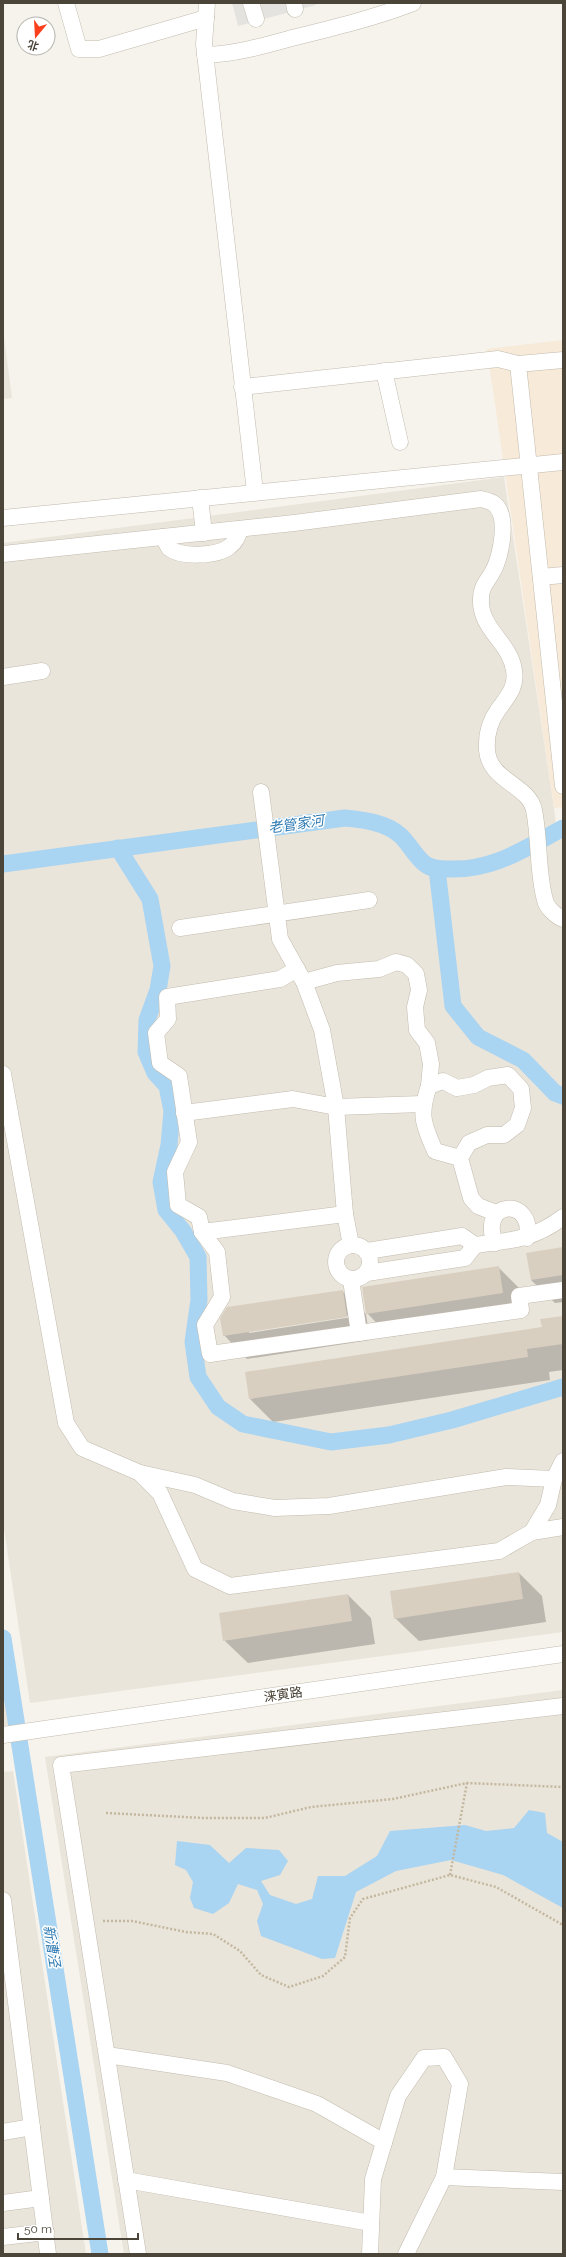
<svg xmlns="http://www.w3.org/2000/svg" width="566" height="2257" viewBox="0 0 566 2257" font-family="Raleway,'Noto Sans SC',sans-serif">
<rect width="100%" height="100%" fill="#f6f3ec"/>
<!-- residential -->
<g fill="#eae5da">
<path d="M3 329 12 398 3 399Z"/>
<path d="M504 477 554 808 556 825 563 824V1632L30 1703 3 1522V543Z"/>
<path d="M3 1677 11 1725 3 1726Z"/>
<path d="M563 1690V2254H124L45 1757Z"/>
<path d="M13 1771 86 2254H3V1772Z"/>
</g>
<!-- commercial -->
<path fill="#f7ead8" d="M563 340V807L554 808 487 349Z"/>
<!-- parking -->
<path fill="#e5e3e0" d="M232 3H315L316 5 238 26Z"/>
<!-- water -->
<path fill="#a9d4f2" d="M529 1810 545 1813 547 1833 563 1842V1908L503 1875 451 1860 396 1871 356 1892 335 1958 322 1959 261 1936 257 1921 263 1904 257 1890 238 1884 229 1903 213 1914 194 1908 190 1898 193 1882 186 1870 175 1865 177 1841 210 1845 229 1863 246 1848 279 1850 288 1861 280 1875 261 1881 270 1895 296 1904 312 1899 318 1876H345L377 1856 390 1831 465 1825 486 1831 514 1828Z"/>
<!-- shadow -->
<g fill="#0003" fill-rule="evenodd">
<path d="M563 1248V1302L555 1303 531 1280Z"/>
<path d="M498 1267 521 1290 525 1316 390 1337 367 1313Z"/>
<path d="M342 1291 366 1314 370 1340 247 1359 224 1335ZM352 1315V1317L249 1333V1331Z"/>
<path d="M563 1317V1370L549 1372 550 1380 273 1422 250 1399 543 1327Z"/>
<path d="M519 1573 542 1596 546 1622 419 1641 395 1618Z"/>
<path d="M348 1595 371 1618 375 1644 248 1663 224 1640Z"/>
</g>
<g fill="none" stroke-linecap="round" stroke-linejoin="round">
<!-- canal -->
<g stroke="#a9d4f2" stroke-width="17">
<path d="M118 848 150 899 162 966 158 990 147 1020 146 1052 155 1073 167 1086 172 1111 169 1145 161 1182 166 1210 183 1231 198 1257 199 1300 193 1342 198 1377 218 1407 243 1424 331 1442 389 1435 452 1420 563 1387"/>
<path d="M3 864 345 818C364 820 386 822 401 836 410 845 415 856 425 864 431 869 440 869 448 869 493 871 524 849 563 828"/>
<path d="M437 869 453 1006 478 1037 523 1060 555 1093 563 1096"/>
<path d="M3 1638 100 2254"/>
</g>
</g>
<!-- building -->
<g fill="#d8cfc1">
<path d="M563 1247V1275L531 1280 526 1253Z"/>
<path d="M499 1266 503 1293 366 1314 362 1287Z"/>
<path d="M343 1290 347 1317 223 1336 220 1318 227 1307Z"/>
<path d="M563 1316V1344L527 1349 528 1357 249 1399 245 1372 542 1327 540 1319Z"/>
<path d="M519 1572 523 1599 394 1619 390 1591Z"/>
<path d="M348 1594 352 1621 223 1641 219 1613Z"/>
</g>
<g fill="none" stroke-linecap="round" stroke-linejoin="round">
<!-- minor casing -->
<g stroke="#c2bbae" stroke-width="17">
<g id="minor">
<path d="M66 3 79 49H99L206 18"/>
<path d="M207 3 204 44 255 492"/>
<path d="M251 3 256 19"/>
<path d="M294 3 295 9"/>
<path d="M205 55C235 54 263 46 292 38 333 28 374 18 413 3"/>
<path d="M563 360 518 364 563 786"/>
<path d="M384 371 400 442"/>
<path d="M242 387 498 359 518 364"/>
<path d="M200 498 204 533"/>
<path d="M3 518 563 462"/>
<path d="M163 537C165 540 167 545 169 548 181 558 217 556 229 547 236 542 238 536 240 529"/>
<path d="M3 554 294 523 481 499C485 500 490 501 493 503 510 514 501 557 493 571 488 581 481 586 481 598 479 629 510 642 514 670 517 688 507 697 498 710 490 721 486 736 487 750 489 781 529 785 534 810 540 840 537 871 545 900 546 907 557 917 563 919"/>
<path d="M541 577 563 575"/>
<path d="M3 677 42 671"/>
<path d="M261 792 280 939 304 982 322 1030 336 1107 345 1214 351 1245"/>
<path d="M180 928 369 900"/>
<path d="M297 969 280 979 167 997 168 1019 156 1033 160 1063 179 1076 189 1142 175 1172 178 1205 199 1217 202 1232 217 1252 222 1297 205 1325 210 1354 521 1310 519 1296 563 1290"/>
<path d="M304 982 337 973 379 969 396 962 407 965 416 974 419 990 415 1007 417 1030 427 1043 431 1064 429 1086"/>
<path d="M3 1074 66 1423 82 1448 140 1473 160 1493 195 1569 230 1586 499 1551 532 1532 548 1505 554 1479 563 1461"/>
<path d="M184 1113 293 1099 336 1107 422 1104"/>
<path d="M460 1158 435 1151C423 1124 419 1114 429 1086L443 1081 457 1088 474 1085 488 1078 508 1075 521 1089 523 1108 517 1125 504 1135H487L469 1143 460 1158 471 1198 478 1206 496 1213"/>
<path d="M202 1232 345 1214"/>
<path d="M495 1243C478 1199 535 1197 527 1238"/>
<circle cx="353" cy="1262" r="17"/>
<path d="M367 1251 462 1236 475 1245C510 1241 535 1239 563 1217"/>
<path d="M367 1273 465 1258 475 1245"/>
<path d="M351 1280 359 1333"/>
<path d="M140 1473 195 1485 233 1501 275 1508 329 1506 506 1477 554 1479"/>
<path d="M532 1532 563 1527"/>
<path d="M3 1735 563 1654"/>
<path d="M3 1900 48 2254"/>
<path d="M107 2055 227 2073 317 2104 384 2142"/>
<path d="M3 2132 32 2127"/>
<path d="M444 2177 563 2182"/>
<path d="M126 2180 371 2223"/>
<path d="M3 2203 41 2198"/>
<path d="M3 2237 46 2232"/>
<path d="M138 2254 61 1765 563 1706"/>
<path d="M370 2254 373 2179 398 2096 424 2058 444 2057 460 2084 444 2177 406 2254"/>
</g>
</g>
<!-- path -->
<g stroke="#c4b79f" stroke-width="2.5" stroke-dasharray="2 2" stroke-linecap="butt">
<path d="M106 1813 204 1818H265L311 1807 393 1799 467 1783 563 1787"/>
<path d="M450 1875 467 1783"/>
<path d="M103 1921H132L186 1932 213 1934 240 1951 261 1975 289 1987 323 1976 345 1957 350 1918 363 1899 450 1875 496 1887 563 1925"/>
</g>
<!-- minor -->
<use href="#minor" stroke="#fff" stroke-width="16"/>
</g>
<g text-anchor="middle" stroke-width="3" stroke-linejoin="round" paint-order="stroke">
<!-- street labels -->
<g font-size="13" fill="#4b4439" stroke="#fff">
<text transform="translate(283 1694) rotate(-8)" y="5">涞寅路</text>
</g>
<!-- water labels -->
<g font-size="14" font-style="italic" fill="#2e7ab2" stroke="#fff">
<text transform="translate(296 824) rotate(-8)" y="5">老管家河</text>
<text transform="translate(52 1946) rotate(81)" y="5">新漕泾</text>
</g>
</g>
<!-- border -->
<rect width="566" height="2257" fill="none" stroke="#4b4439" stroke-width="8"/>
<!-- north arrow -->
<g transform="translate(36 36) rotate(198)"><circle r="19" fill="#ffffff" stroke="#b7b4b0"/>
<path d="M0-3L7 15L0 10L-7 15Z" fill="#fc3f1d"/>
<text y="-6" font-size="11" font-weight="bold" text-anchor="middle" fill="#4b4439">北</text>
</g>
<!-- scale -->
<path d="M18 2233v6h120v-6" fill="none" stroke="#4b4439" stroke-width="2"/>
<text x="24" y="2233" font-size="12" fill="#4b4439" stroke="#ffffff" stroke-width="3" paint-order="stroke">50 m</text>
</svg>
